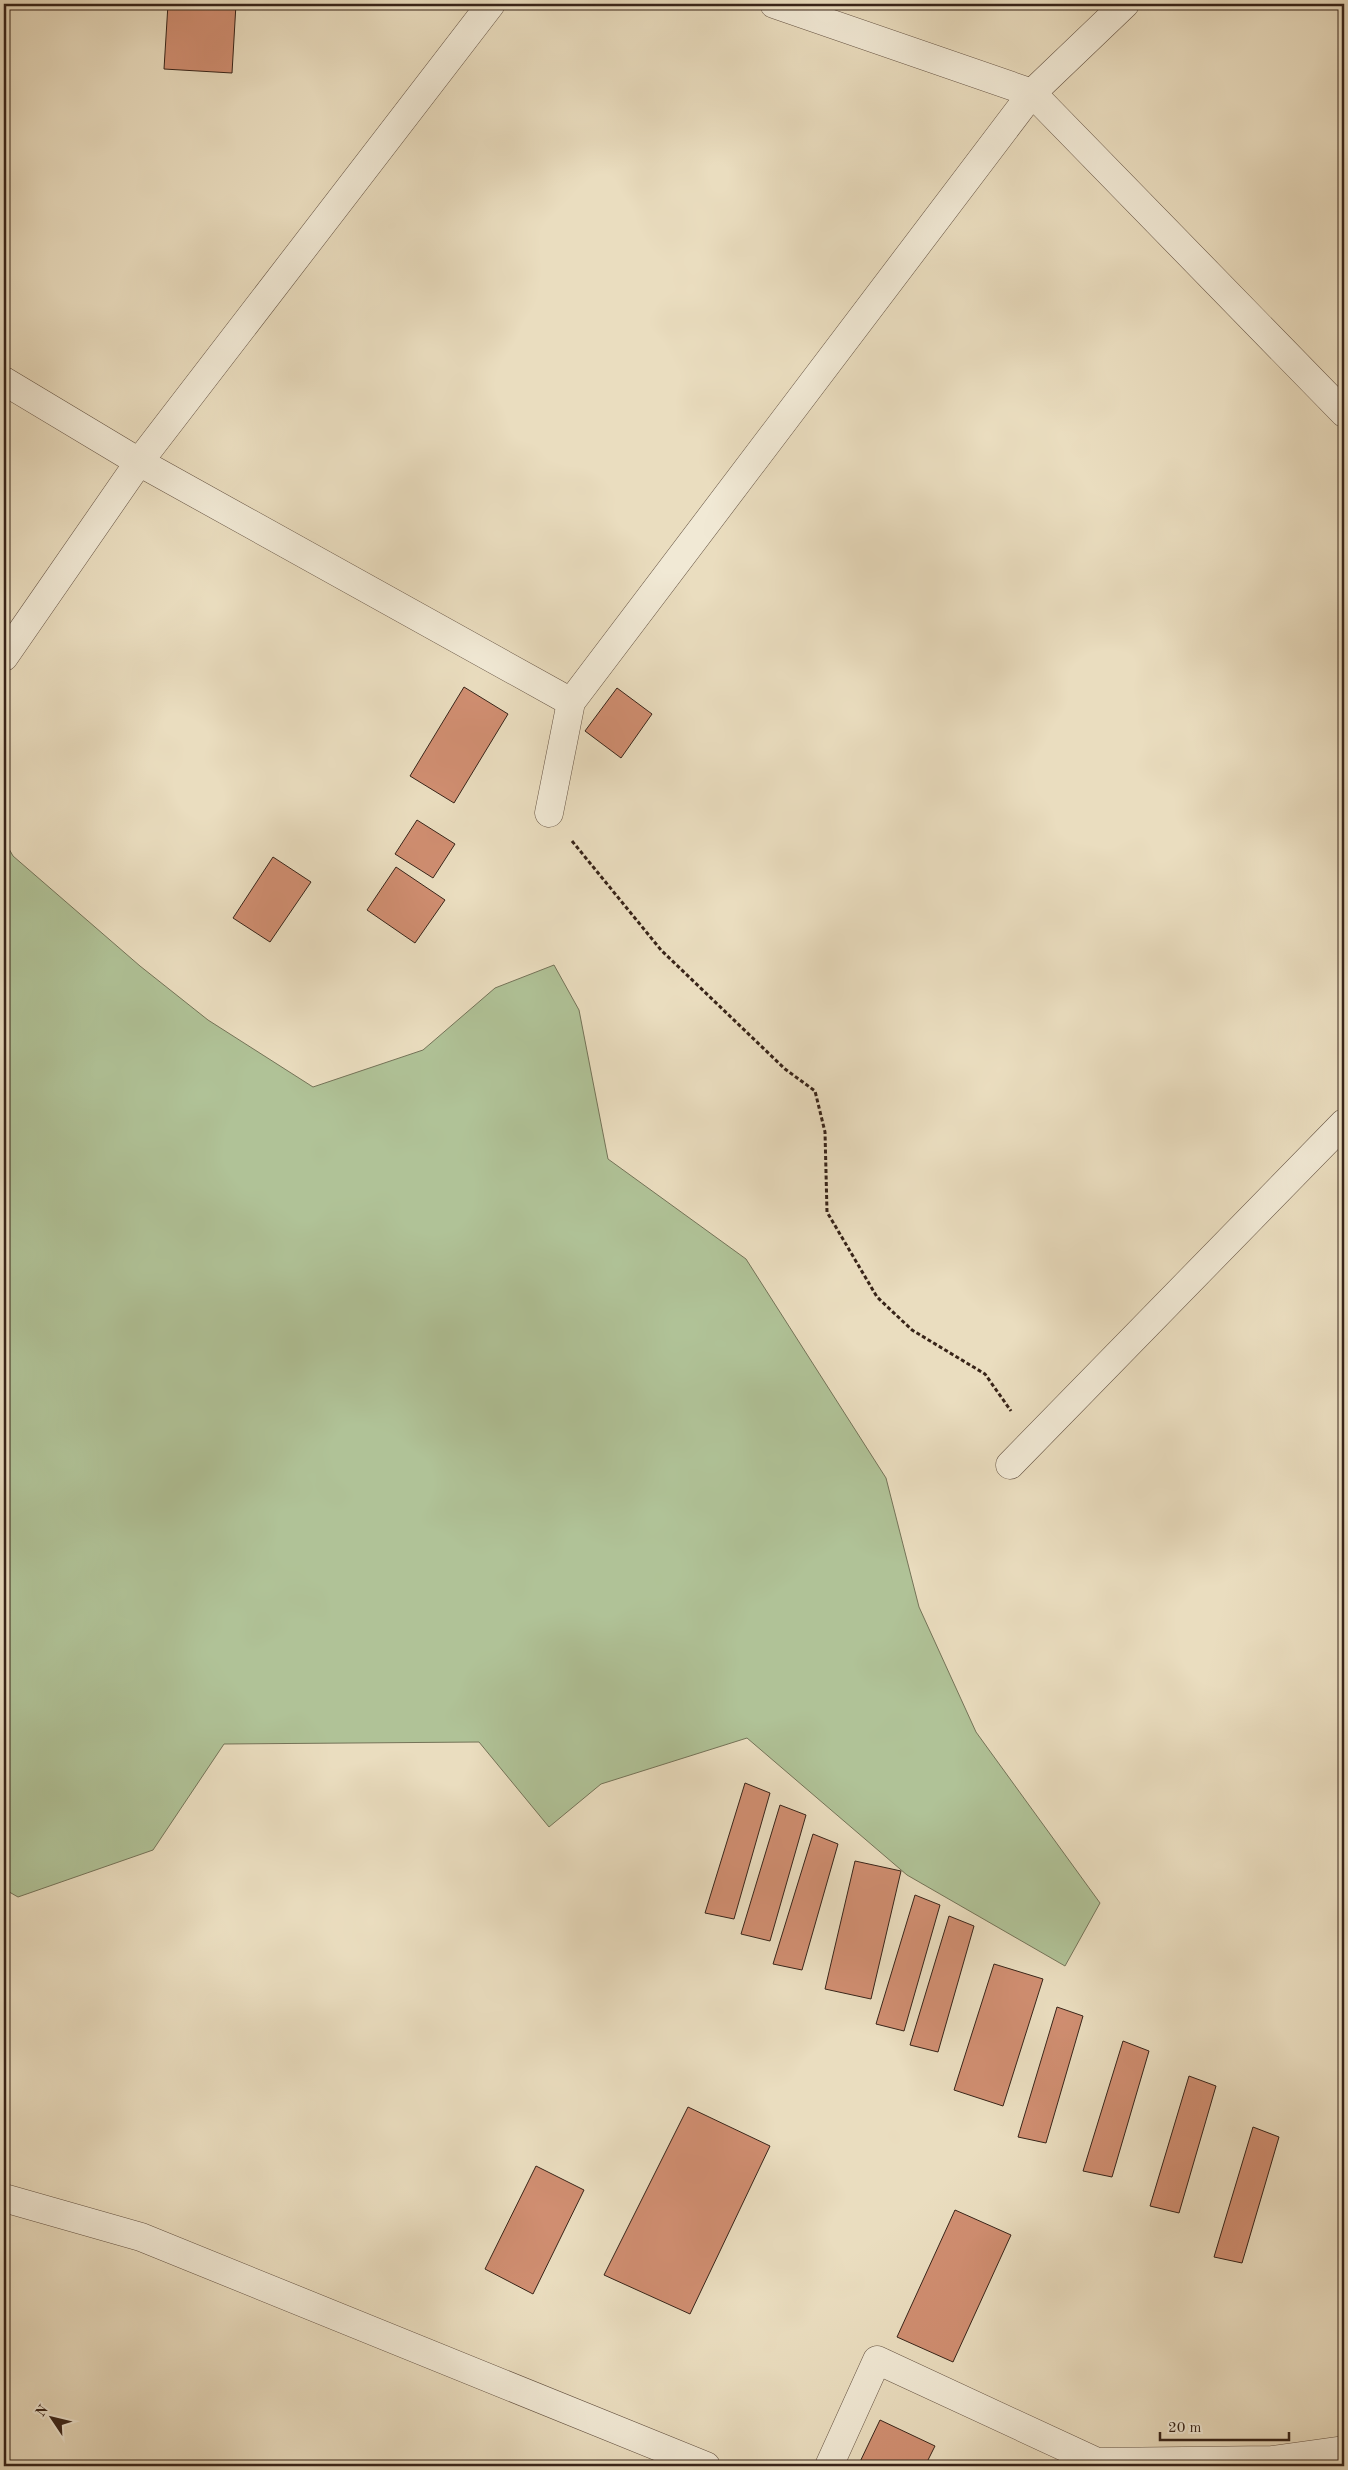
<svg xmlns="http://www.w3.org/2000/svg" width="1348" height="2470" viewBox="0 0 1348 2470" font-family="'Old Standard TT',serif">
<rect width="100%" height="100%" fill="#eaddbf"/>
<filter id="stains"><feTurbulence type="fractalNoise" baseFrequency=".004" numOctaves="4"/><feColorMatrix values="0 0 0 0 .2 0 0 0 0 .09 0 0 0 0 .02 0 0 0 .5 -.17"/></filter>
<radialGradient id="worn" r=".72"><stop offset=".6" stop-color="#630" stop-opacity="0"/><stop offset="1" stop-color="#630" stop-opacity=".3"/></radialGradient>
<!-- green -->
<path fill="#b0c297" stroke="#747358" d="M4 840 13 856 140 966 208 1020 313 1087 423 1050 495 988 554 965 579 1010 608 1159 746 1259 886 1478 919 1607 976 1732 1100 1903 1065 1966 907 1875 747 1738 601 1784 549 1827 479 1742 224 1744 153 1850 18 1897 4 1889Z"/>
<!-- building -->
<g fill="#d08e71" stroke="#382419">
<path d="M168 4H236L232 73 164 69Z"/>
<path d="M464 687 508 714 454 803 410 776Z"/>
<path d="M617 688 652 714 621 758 585 731Z"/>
<path d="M417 820 455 844 433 878 395 854Z"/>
<path d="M273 857 311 882 270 942 233 918Z"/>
<path d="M396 867 445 900 415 943 367 910Z"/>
<path d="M745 1783 770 1793 734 1919 705 1913Z"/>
<path d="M780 1805 806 1815 770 1941 741 1934Z"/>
<path d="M813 1834 838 1844 802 1970 773 1964Z"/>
<path d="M855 1861 901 1871 871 1999 825 1989Z"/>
<path d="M915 1895 940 1905 904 2031 876 2024Z"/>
<path d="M949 1916 974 1926 938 2052 910 2045Z"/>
<path d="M994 1964 1043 1979 1003 2106 954 2090Z"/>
<path d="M1057 2007 1083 2016 1046 2143 1018 2137Z"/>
<path d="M1123 2041 1149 2051 1112 2177 1083 2171Z"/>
<path d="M1189 2076 1216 2086 1179 2213 1150 2206Z"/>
<path d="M688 2107 770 2146 690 2314 604 2275Z"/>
<path d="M1253 2127 1279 2137 1242 2263 1214 2257Z"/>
<path d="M536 2166 584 2190 533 2294 485 2269Z"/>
<path d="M955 2210 1011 2235 953 2362 897 2337Z"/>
<path d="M880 2420 935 2446 925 2466H858Z"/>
</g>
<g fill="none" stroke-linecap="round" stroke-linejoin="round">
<!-- minor casing -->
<g stroke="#645242" stroke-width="29">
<g id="minor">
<path d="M774 4 1032 93 1344 413"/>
<path d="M4 381 139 462 571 702"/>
<path d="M4 657 139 462 491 4"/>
<path d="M549 813 571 702 1032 93 1125 4"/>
<path d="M1010 1465 1344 1123"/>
<path d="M4 2198 141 2237 706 2466"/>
<path d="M829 2466 877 2360 1097 2462 1272 2460 1344 2450"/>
</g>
</g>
<!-- path -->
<path stroke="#382419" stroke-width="3" stroke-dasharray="4 2.5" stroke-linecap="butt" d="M572 841 661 950 785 1069 815 1091 825 1132 827 1212 877 1297 912 1330 985 1374 1011 1411"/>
<!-- minor -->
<use href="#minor" stroke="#f1e9d5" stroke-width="28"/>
</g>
<!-- margin -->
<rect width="1348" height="2470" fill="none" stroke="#eaddbf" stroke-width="20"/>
<rect x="5" y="5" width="1338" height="2460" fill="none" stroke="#382419" stroke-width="2.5"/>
<rect x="10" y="10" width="1328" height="2450" fill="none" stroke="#382419"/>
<!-- north arrow -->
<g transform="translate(52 2418) rotate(305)" stroke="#f1e9d5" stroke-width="4" paint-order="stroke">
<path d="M0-4L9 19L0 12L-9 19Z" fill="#382419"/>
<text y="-8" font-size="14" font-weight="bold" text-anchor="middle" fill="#382419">N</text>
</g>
<!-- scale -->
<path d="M1160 2432v8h129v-8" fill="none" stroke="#382419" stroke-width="2.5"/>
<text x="1168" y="2432" font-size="15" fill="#382419" stroke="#f1e9d5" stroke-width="4" paint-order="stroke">20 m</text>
<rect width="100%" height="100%" filter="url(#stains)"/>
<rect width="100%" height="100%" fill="url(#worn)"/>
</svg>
